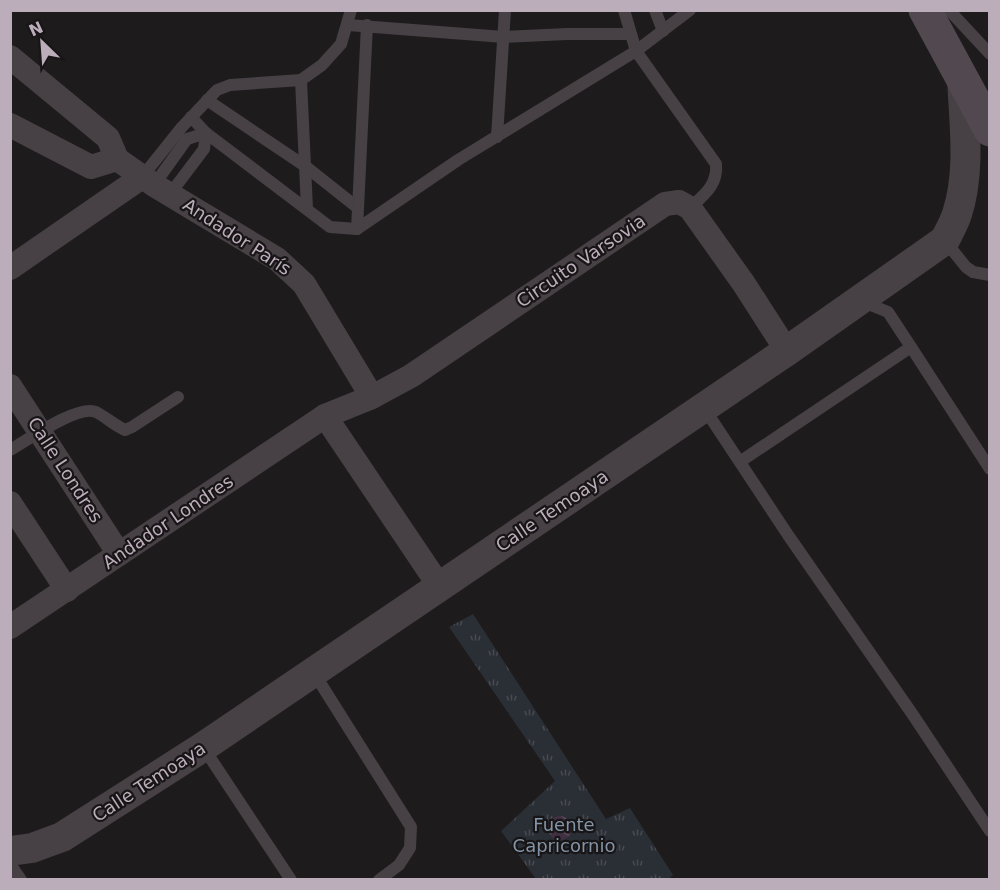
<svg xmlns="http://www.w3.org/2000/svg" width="1000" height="890" viewBox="0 0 1000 890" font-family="'DejaVu Sans',sans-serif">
<defs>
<pattern id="park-tufts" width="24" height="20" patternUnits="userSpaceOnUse" patternTransform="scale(1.5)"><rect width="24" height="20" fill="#2a2e35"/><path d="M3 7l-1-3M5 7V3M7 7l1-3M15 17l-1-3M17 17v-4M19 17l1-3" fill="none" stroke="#474a50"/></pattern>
<pattern id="water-waves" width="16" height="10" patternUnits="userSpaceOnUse" patternTransform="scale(1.5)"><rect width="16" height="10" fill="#403042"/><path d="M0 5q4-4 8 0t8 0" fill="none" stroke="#5a4b5b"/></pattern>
</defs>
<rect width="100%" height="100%" fill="#1d1b1c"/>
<!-- park -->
<path fill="url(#park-tufts)" d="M473 614 606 819 630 808 673 875 667 880 536 879 501 831 555 781 449 627Z"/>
<!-- water -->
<circle fill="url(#water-waves)" cx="560" cy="828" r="12"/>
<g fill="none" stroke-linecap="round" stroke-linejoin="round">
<!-- service -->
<g stroke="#474045" stroke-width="12">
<path d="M624 10 636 51 716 164C718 185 704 195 690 208"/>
<path d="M655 10 663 31"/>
<path d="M949 10 990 54"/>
<path d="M348 25 504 37 567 34H630"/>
<path d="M301 80 307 209"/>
<path d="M207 100 305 166 358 208"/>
<path d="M191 117 206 133 330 227 357 229 458 160 636 51 690 10"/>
<path d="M497 137 505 10"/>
<path d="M142 177 182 127 217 90 230 85 301 80 322 65 341 44 351 10"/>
<path d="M154 185 187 139 206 133"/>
<path d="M170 194 204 149 206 133"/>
<path d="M357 229 367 25"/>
<path d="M945 241 966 267 973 272 990 275"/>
<path d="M861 301 888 312 911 347"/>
<path d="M704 408 788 535 913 715 990 831"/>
<path d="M10 450C28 440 78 404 96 412 106 417 114 425 125 430L132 427 178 397"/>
<path d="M741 461 911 347 990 469"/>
<path d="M314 673 411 827 410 848 399 865 379 880"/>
<path d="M203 747 291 880"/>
<path d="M10 864 21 880"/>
</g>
<!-- minor -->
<g stroke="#474045" stroke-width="24">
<path d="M10 57 108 138 117 159 154 185 277 259 304 284 372 397"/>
<path d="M10 125 91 167 117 159"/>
<path d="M10 268 142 177"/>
<path d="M10 386 119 554"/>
<path d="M325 416 440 587"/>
<path d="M10 503 67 590"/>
<path d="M10 627 325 416 372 397 411 376 665 204 679 202 690 208 744 284 787 351"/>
</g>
<!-- tertiary -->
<path stroke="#474045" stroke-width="30" d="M10 851 32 848 62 837 203 747 787 351 945 240C949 232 954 223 957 214 971 171 964 123 962 78"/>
<!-- secondary -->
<path stroke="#524950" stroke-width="33" d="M925 10 990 130"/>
</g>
<g text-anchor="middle" stroke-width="4.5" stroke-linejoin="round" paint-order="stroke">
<!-- street labels -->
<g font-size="18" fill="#bcadba" stroke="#181517">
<text transform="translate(237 237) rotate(33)" y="6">Andador París</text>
<text transform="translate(581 261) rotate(-34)" y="6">Circuito Varsovia</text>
<text transform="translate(65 470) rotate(57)" y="6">Calle Londres</text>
<text transform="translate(552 511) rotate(-34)" y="6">Calle Temoaya</text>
<text transform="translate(168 522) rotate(-34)" y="6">Andador Londres</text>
<text transform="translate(149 782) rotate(-33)" y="6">Calle Temoaya</text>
</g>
<!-- park labels -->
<g font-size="18" fill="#8494a7" stroke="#181517">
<text x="564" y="831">Fuente<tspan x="564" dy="21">Capricornio</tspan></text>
</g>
</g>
<!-- border -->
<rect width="1000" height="890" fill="none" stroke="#bcadba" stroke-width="24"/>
<!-- north arrow -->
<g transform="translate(42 42) rotate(335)" stroke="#181517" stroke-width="4.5" paint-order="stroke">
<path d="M0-4.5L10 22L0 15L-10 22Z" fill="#bcadba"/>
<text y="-9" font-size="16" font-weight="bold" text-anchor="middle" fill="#bcadba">N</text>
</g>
</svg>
